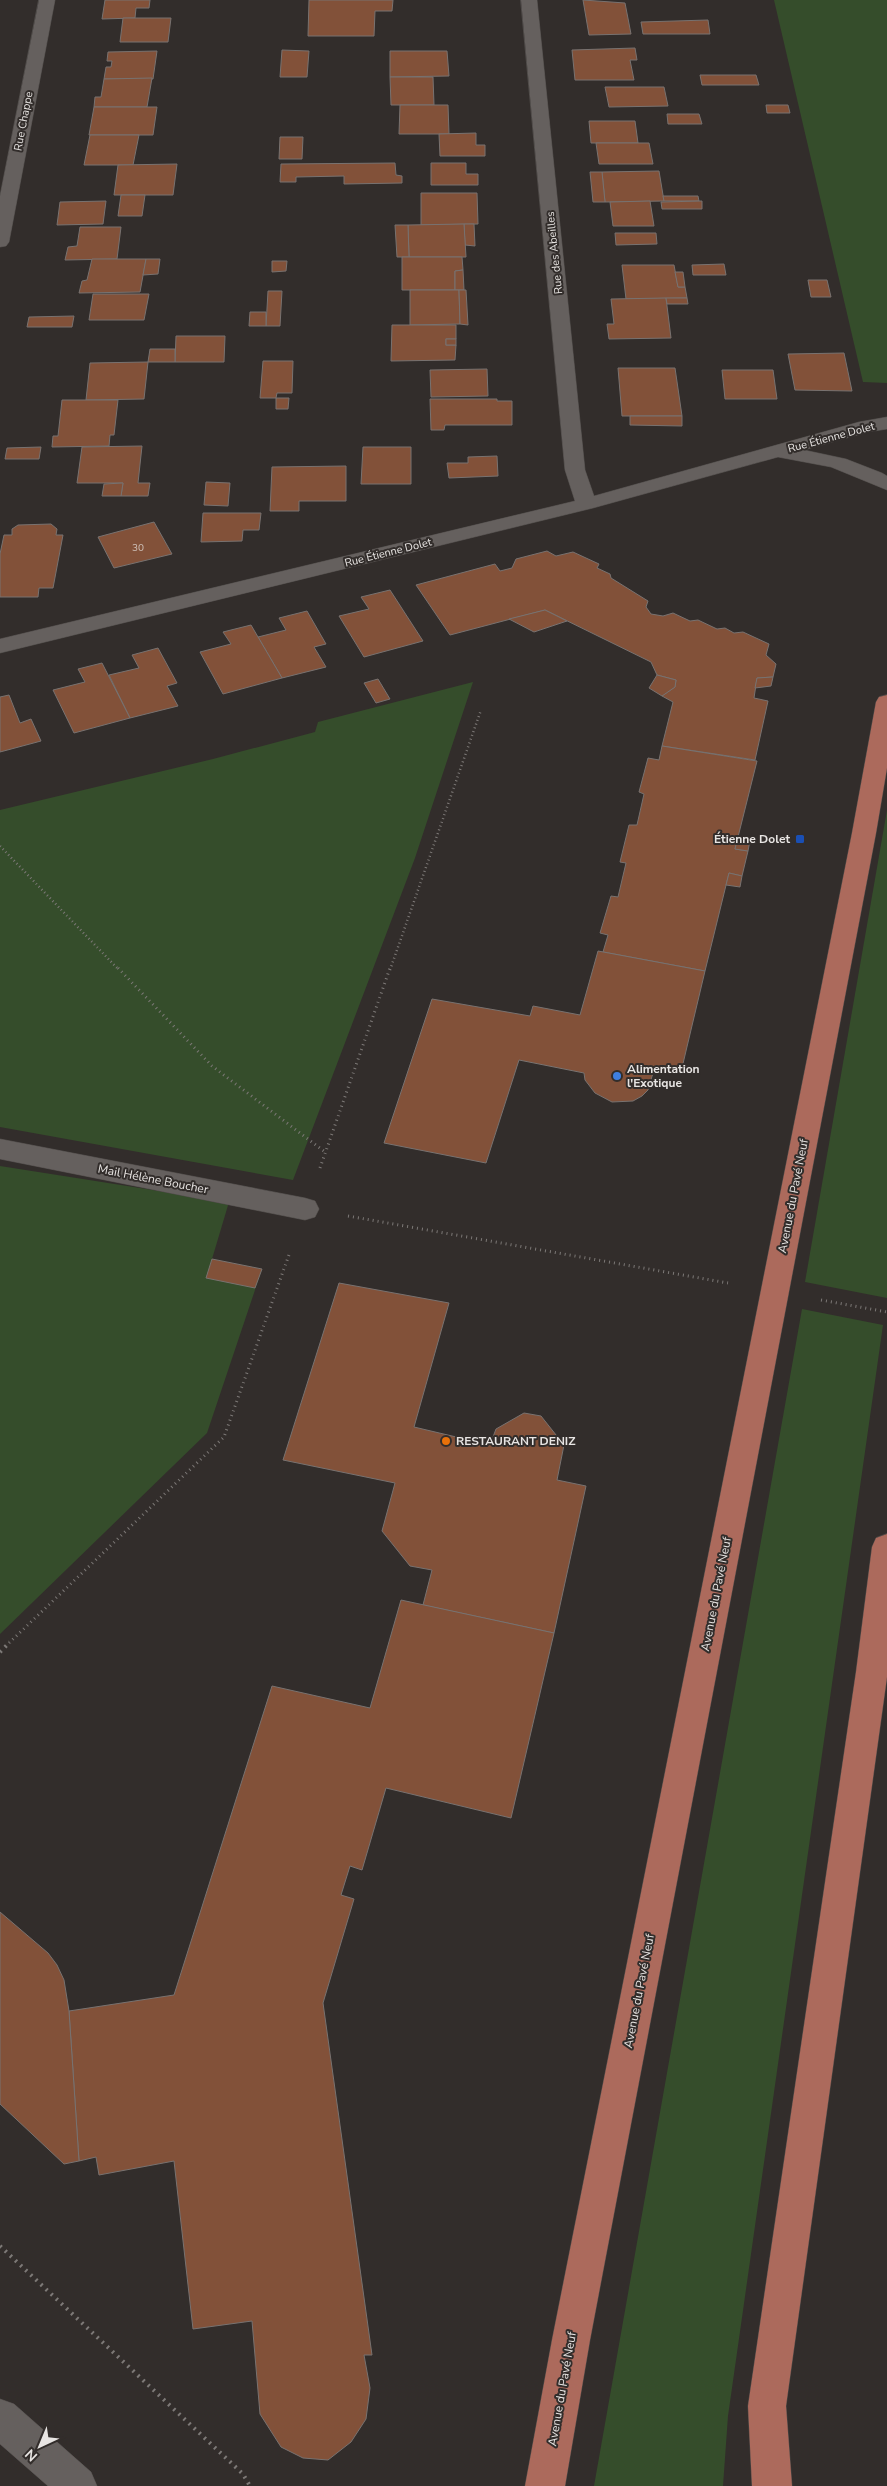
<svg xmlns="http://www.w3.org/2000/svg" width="887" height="2486" viewBox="0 0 887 2486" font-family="'Nunito Sans',sans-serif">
<rect width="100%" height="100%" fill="#322d2b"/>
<!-- green -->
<g fill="#354d2b">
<path d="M774 0H887V383L863 382Z"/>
<path d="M473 682 415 858 293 1180 0 1127V810L213 759 315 732 318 722Z"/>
<path d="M887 810V1298L805 1282Z"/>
<path d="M0 1166 229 1202 212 1259 262 1269 207 1433 0 1634Z"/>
<path d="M802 1309 883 1325 728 2416 723 2486H594Z"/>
</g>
<!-- building -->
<g fill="#825139" stroke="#787270">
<path d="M105 0H150L149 8H136L135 18 102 19Z"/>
<path d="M309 0H393L392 11H375L374 36H308Z"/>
<path d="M583 0 625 3 631 34 589 35Z"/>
<path d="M123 18H171L168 42H120Z"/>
<path d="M708 20 710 34H643L641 22Z"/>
<path d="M635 48 637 60H630L634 80H575L572 50Z"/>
<path d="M282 50 309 51 307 77H280Z"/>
<path d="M157 51 153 79H104L106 67H111L112 61H107L108 52Z"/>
<path d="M390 51H447L449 76 390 77Z"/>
<path d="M700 75H756L759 85H702Z"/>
<path d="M390 77H433L434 105H391Z"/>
<path d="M152 78 147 107H94L95 97H101L104 79Z"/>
<path d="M605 87H664L668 106 609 107Z"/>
<path d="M400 105H448L449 134H399Z"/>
<path d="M766 105H788L790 113H767Z"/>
<path d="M94 107H157L153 135H89Z"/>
<path d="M667 114H699L702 124H668Z"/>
<path d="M589 121H635L638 143H591Z"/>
<path d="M476 133V145H485V156H440L439 134Z"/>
<path d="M90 135H139L133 165H84Z"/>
<path d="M280 137H303L302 159H279Z"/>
<path d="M596 143H649L653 164H599Z"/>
<path d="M395 163 396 175 402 176V183L344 184V176L296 177V182H280L281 164Z"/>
<path d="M431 163H466V174H478V185H431Z"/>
<path d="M177 164 173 195H114L118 165Z"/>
<path d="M659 171 664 201 605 202 602 172Z"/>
<path d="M590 172H602L605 202H593Z"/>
<path d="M421 193H477L478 224 421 225Z"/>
<path d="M121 195H145L142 216H118Z"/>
<path d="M663 196H698L699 201H664Z"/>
<path d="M106 201 103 224 57 225 60 202Z"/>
<path d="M650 201 654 226H613L610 202Z"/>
<path d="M702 201V209H662L661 202Z"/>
<path d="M464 224H474L475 246 465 245Z"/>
<path d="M464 224 466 257H409L408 225Z"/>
<path d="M395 225H408L409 257H397Z"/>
<path d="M80 227H121L117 259 65 260 68 247 77 246Z"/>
<path d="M615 233H656L657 244 616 245Z"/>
<path d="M402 257H462L463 270 455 271V290H402Z"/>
<path d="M92 259H146L140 292 79 293 82 281 87 280Z"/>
<path d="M146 259H160L158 274 143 275Z"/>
<path d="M272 261H287L286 271 272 272Z"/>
<path d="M724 264 726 275H693L692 265Z"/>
<path d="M622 265H674L678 287H685L687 298 626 299Z"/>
<path d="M463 270 464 290H455V271Z"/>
<path d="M675 272H683L685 287H678Z"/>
<path d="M808 280H827L831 297H811Z"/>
<path d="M410 290H459L460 324 410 325Z"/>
<path d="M459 290H466L468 325 460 324Z"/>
<path d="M268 291H282L280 326H266Z"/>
<path d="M93 294H149L144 320H89Z"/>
<path d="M666 298 671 338 609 339 607 324H614L611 299Z"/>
<path d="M666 298H687L688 304H667Z"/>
<path d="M250 312H266V326H249Z"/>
<path d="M74 316 72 327H27L29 317Z"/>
<path d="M392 325H456V339H446V345H456L455 360 391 361Z"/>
<path d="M176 336H225L224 362H175Z"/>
<rect x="446" y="339" width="10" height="6"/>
<path d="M150 349H175V362H148Z"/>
<path d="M844 353 852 391 795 390 788 354Z"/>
<path d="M263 361H293L292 393H277L276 398H260Z"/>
<path d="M148 362 144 399 86 400 90 363Z"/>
<path d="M618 368H675L682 416H622Z"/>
<path d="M487 369 488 396 431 397 430 370Z"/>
<path d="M722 370H773L777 399H725Z"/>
<path d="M276 398H289L288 409H276Z"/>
<path d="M430 399H497V401H512V425H445L444 430H431Z"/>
<path d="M62 400H118L114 435H110L109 446 52 447 53 436H58Z"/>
<path d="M630 416H682V426L630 425Z"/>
<path d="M142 446 138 483H150L148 496H121L123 483H77L82 447Z"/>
<path d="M41 447 39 459H5L7 448Z"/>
<path d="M363 447H411V484H361Z"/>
<path d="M497 456 498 476 449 478 447 463H468V457Z"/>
<path d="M346 466V501H299V511H270L272 467Z"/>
<path d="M206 482 230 483 228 506 204 505Z"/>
<path d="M123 483 121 496H102L104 484Z"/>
<path d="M203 513H261L259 530H243L242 541 201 542Z"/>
<path d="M154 522 172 554 114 568 98 537Z"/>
<path d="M51 524 57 529 56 535H63L53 588H39L38 597H0V554L4 535H12V529L18 525Z"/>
<path d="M547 551 556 556 573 552 599 564 597 568 610 574 611 578 648 601 646 607 651 614 663 616 673 613 690 621 698 620 717 629 725 628 734 633 743 632 769 644 766 655 776 664 773 677 757 678 754 698 768 701 755 760 662 746 673 702 662 696 675 687 676 680 657 675 651 662 545 610 450 635 416 585 495 564 500 571 512 568 516 559Z"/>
<path d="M390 590 423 641 364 657 339 616 369 609 361 597Z"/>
<path d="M545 610 567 621 534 632 509 619Z"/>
<path d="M307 611 326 644 314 647 326 667 282 678 258 637 286 630 279 618Z"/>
<path d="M251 625 282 678 223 694 200 652 231 644 223 632Z"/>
<path d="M158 648 177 683 167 686 178 706 130 718 109 675 139 668 132 655Z"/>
<path d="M102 663 130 718 74 733 53 690 85 682 78 669Z"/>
<path d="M657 675 676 680 675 687 662 696 649 688Z"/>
<path d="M773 677 771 686 755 688 757 678Z"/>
<path d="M378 679 390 699 376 703 364 683Z"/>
<path d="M9 695 20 723 31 719 41 741 0 752V697Z"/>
<path d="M662 746 757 761 735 849 748 851 742 876 729 873 705 971 603 952 608 935 600 933 611 896 618 897 626 863 620 862 629 825H637L644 794 639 792 648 758 659 760Z"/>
<path d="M738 837 750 840 748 851 735 849Z"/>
<path d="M729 873 742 876 740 887 726 885Z"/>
<path d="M598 951 705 971 681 1072 655 1066 648 1090 642 1096 633 1101 612 1102 595 1093 585 1080 584 1073 519 1060 486 1163 384 1143 432 999 530 1016 533 1006 580 1015Z"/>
<path d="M212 1259 262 1269 255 1288 206 1278Z"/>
<path d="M339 1283 449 1303 414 1427 490 1445 496 1429 524 1413 541 1416 564 1445 557 1480 586 1486 554 1633 423 1605 432 1570 410 1566 382 1531 395 1483 283 1460Z"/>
<path d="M401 1600 554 1633 511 1818 386 1788 362 1870 350 1866 341 1895 354 1899 323 2003 372 2355H364L370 2388 366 2419 351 2442 328 2460 303 2458 281 2447 260 2414 252 2321 193 2329 174 2161 99 2175 96 2157 79 2161 69 2011 174 1995 272 1686 370 1708Z"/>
<path d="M0 1912 48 1953 57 1965 64 1980 69 2011 79 2161 64 2164 0 2104Z"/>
</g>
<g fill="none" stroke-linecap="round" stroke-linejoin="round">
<!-- minor casing -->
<g stroke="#4f4b49" stroke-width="1">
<g id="minor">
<path d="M39 0H55L9 242 6 246 0 247V196Z"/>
<path d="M521 0H537L585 470 594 496 859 422 887 417V429L868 432 804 450 846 459 882 473 887 476V490L831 467 778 457 593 508 0 653V639L575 501 565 470Z"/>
<path d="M0 1139 305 1198 315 1201 319 1209 315 1217 305 1220 0 1159Z"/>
<path d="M0 2399 14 2404 91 2472 97 2486H48L0 2444Z"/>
</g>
</g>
<!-- major casing -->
<g stroke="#4f4b49" stroke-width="1">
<g id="major">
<path d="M887 695V768L876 833 590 2340 565 2486H525L552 2340 852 833 876 702 879 697Z"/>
<path d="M887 1534V1677L786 2406 792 2486H752L748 2406 856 1672 872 1547 876 1538Z"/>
</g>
</g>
<!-- path-far2 -->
<g stroke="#7d7977" stroke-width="2.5" stroke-dasharray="1 3" stroke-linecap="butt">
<path d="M0 846 119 970"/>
<path d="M390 970 481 710"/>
</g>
<!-- path-far1 -->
<g stroke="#7d7977" stroke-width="3" stroke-dasharray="1 4" stroke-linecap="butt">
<path d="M118 968 212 1066 325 1152"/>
<path d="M320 1168 390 968"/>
<path d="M348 1216 728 1283"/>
<path d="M821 1300 887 1312"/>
<path d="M9 1643 224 1437 290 1252"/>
</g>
<!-- path -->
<g stroke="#7d7977" stroke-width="4" stroke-dasharray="2 5" stroke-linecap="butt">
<path d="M0 1652 10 1642"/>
<path d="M0 2246 243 2474 250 2486"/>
</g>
<!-- minor -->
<use href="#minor" fill="#65605e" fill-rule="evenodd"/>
<!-- major -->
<use href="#major" fill="#ac6a5c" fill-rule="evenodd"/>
</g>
<!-- markers -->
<rect fill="#1a4fb4" stroke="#322d2b" stroke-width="2" x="795" y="834" width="10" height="10" rx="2.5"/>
<circle fill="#3f7fe0" stroke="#322d2b" stroke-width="2" cx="617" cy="1076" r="5"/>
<circle fill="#e8710a" stroke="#322d2b" stroke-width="2" cx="446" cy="1441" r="5"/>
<g text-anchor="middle" stroke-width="4" stroke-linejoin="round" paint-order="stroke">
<!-- number labels -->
<g font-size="10" fill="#cec0b8">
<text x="138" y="551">30</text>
</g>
<!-- far-street labels -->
<g font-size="11" fill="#e8e5e3" stroke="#322d2b">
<text transform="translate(23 121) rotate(-79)" y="4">Rue Chappe</text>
<text transform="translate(554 253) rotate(-96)" y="4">Rue des Abeilles</text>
<text transform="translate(831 437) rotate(-15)" y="4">Rue Étienne Dolet</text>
<text transform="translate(388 552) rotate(-14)" y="4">Rue Étienne Dolet</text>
</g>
<!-- poi labels -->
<g font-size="12" font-weight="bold" fill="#e8e5e3" stroke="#322d2b" text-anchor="start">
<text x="790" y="843" text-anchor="end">Étienne Dolet</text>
<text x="627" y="1073">Alimentation<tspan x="627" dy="14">l'Exotique</tspan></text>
<text x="456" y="1445">RESTAURANT DENIZ</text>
</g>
<!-- street labels -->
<g font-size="12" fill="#e8e5e3" stroke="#322d2b">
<text transform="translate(153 1179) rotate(11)" y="4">Mail Hélène Boucher</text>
<text transform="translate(793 1196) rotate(-79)" y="4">Avenue du Pavé Neuf</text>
<text transform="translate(716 1594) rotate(-79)" y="4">Avenue du Pavé Neuf</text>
<text transform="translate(639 1991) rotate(-79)" y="4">Avenue du Pavé Neuf</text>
<text transform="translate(562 2389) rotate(-80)" y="4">Avenue du Pavé Neuf</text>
</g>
</g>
<!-- north arrow -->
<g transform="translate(40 2446) rotate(224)" stroke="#322d2b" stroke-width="4" paint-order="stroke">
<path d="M0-4L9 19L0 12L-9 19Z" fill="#e8e5e3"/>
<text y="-8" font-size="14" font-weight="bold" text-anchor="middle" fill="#e8e5e3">N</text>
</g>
</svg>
